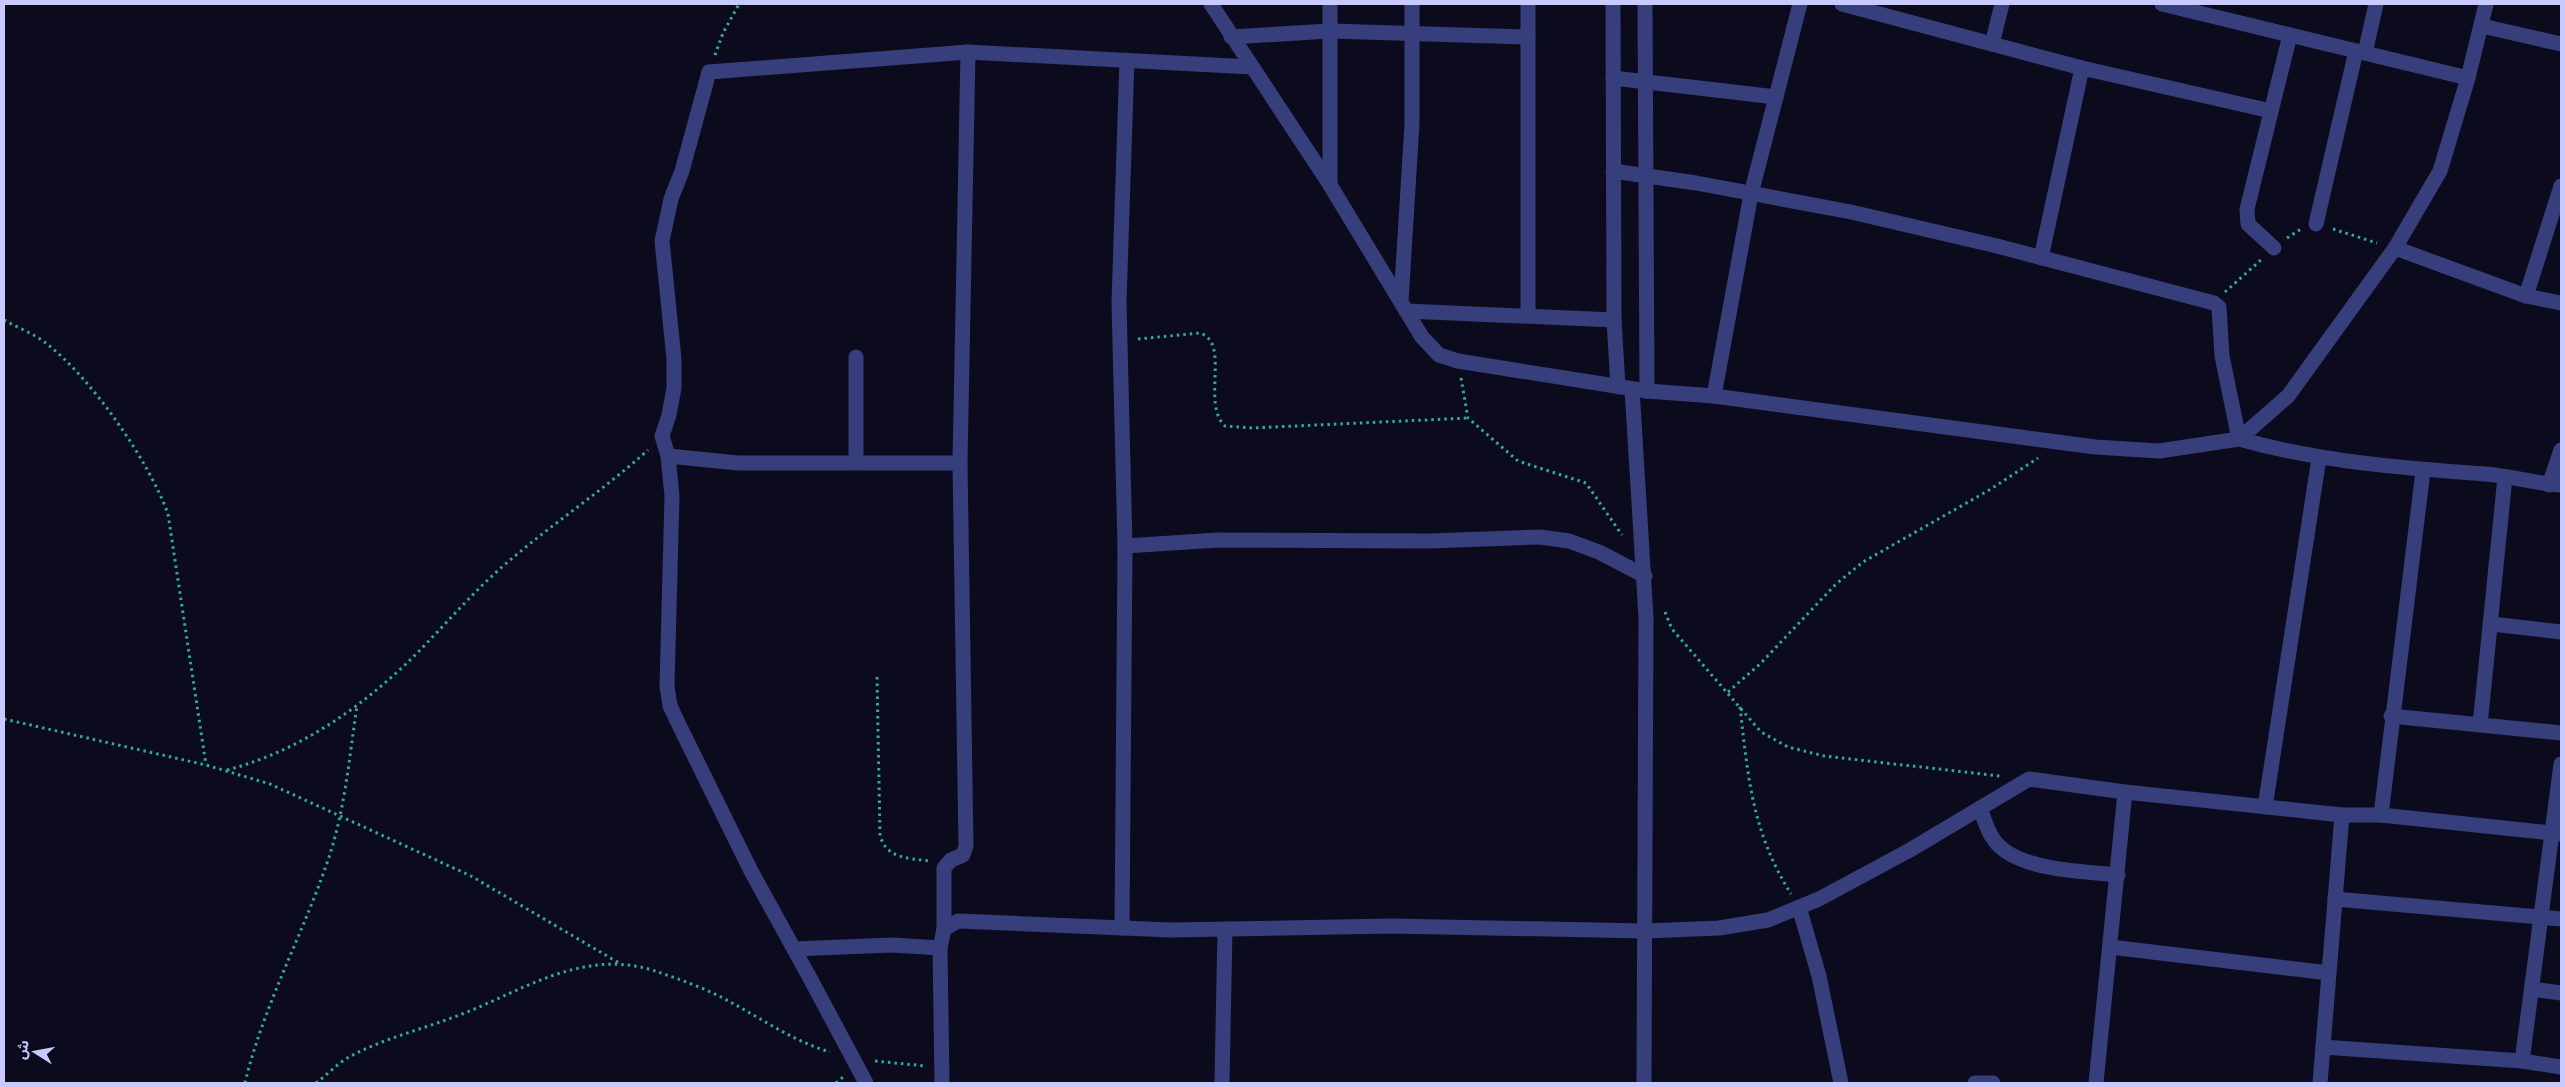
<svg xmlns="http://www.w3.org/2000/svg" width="2565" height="1087" viewBox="0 0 2565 1087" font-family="'Space Grotesk','Noto Sans Arabic',sans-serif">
<rect width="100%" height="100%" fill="#0c0b1d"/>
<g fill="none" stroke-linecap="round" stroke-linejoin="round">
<!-- path -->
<g stroke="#2dad93" stroke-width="3" stroke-dasharray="2.5 4" stroke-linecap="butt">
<path d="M715 55 723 33 739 4"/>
<path d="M2333 229 2377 243"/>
<path d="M2287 238 2301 229"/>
<path d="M2225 292 2262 259"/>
<path d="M4 320C18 328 35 334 47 344 92 379 149 461 168 514L206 765"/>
<path d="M1138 339 1200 333C1231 343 1201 404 1225 426L1252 428 1468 418"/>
<path d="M1461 378 1468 418 1518 461 1586 483 1622 535"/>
<path d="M1665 612 1672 629 1761 732 1788 747 1824 756 2000 776"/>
<path d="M877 677 880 836C887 859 908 858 929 861"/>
<path d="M1728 692 1761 663 1836 584 1863 562 1991 489 2038 458"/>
<path d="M1740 707C1748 777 1752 832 1791 894"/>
<path d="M4 719 206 765 270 784 471 876 619 963"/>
<path d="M227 770C296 752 355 712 407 663 436 635 462 604 492 576 541 531 598 495 648 450"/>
<path d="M875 1061 926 1066"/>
<path d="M245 1083C263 1007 302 936 327 863 345 812 349 758 357 706"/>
<path d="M316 1083C327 1075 337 1064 349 1057 384 1038 424 1029 462 1014 524 990 582 949 652 970 679 979 708 989 732 1003 764 1020 795 1042 830 1052"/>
<path d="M836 1083 843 1077"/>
</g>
<!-- minor -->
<g stroke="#363e7c" stroke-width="15">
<path d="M1211 4 1330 185 1422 337 1439 355 1458 361 1647 391 1714 396 2095 447 2159 451 2239 439 2288 396 2395 248 2440 171 2468 78 2486 4"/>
<path d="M1528 4V316"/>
<path d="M1613 4 1614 320 1618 387"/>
<path d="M1645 4 1647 391"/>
<path d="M1842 4 2082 68 2271 111"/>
<path d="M2162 4 2468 78"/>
<path d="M2482 26 2561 44"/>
<path d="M1231 37 1330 31 1528 37"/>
<path d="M1992 44 2002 4"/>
<path d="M2365 53 2376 4"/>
<path d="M1613 78 1776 97"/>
<path d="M1613 171 1696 183 1851 212 1997 246 2214 303 2219 307 2222 356 2239 439C2321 462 2402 468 2486 474 2512 476 2536 484 2561 485"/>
<path d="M1330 185V4"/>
<path d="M2316 224 2356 51"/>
<path d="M2274 248 2248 224 2247 209 2290 35"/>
<path d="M2395 248 2526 296 2561 303"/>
<path d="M2041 258 2082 68"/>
<path d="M2526 296 2561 186"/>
<path d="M1401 301 1412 124V4"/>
<path d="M1406 311 1614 320"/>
<path d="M856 357V463"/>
<path d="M1632 389 1646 617 1644 1083"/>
<path d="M1714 396 1751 194 1800 4"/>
<path d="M668 456 738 463H960"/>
<path d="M2549 485 2561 450"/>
<path d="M1125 546 1218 540 1429 541 1540 537 1569 541 1599 552 1645 576"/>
<path d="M2492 624 2561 632"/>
<path d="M2391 716 2561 733"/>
<path d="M2480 725 2505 477"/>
<path d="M2265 807 2319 458"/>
<path d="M1980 808C1984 818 1987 831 1994 840 2016 871 2083 871 2118 875"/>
<path d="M2381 815 2423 471"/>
<path d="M2335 899 2561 919"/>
<path d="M1799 907 1819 976 1841 1083"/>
<path d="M1122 928 1125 546 1119 302 1127 60"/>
<path d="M944 929V868L951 860 963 855 966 846 960 463 968 52"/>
<path d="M2110 947 2329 973"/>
<path d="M794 949 892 945 940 948"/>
<path d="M2532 989 2561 993"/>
<path d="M2323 1047 2522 1061 2561 1067"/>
<path d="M2522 1061 2561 764"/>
<path d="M866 1083 811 980 751 871 681 729 670 706 667 686 672 496 668 456 662 436 669 415 674 388V359L662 241 671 199 682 171 709 72 968 52 1251 67"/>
<path d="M942 1083 940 948 944 929 958 921 1171 930 1392 926 1645 931 1719 928 1768 920 1819 899 1910 850 2029 779 2125 792 2342 815"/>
<path d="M1222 1083 1225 929"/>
<path d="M1975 1083H1993"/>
<path d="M2096 1083 2125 792"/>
<path d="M2320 1083 2342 815H2381L2561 834"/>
</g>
</g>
<!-- border -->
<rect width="2565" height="1087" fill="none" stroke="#c7c9ff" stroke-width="10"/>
<!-- north arrow -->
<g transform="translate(35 1052) rotate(281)" stroke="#0c0b1d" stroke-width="4" paint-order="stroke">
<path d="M0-4L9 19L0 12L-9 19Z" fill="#c7c9ff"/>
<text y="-8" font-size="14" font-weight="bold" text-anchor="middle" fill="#c7c9ff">ش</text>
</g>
</svg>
